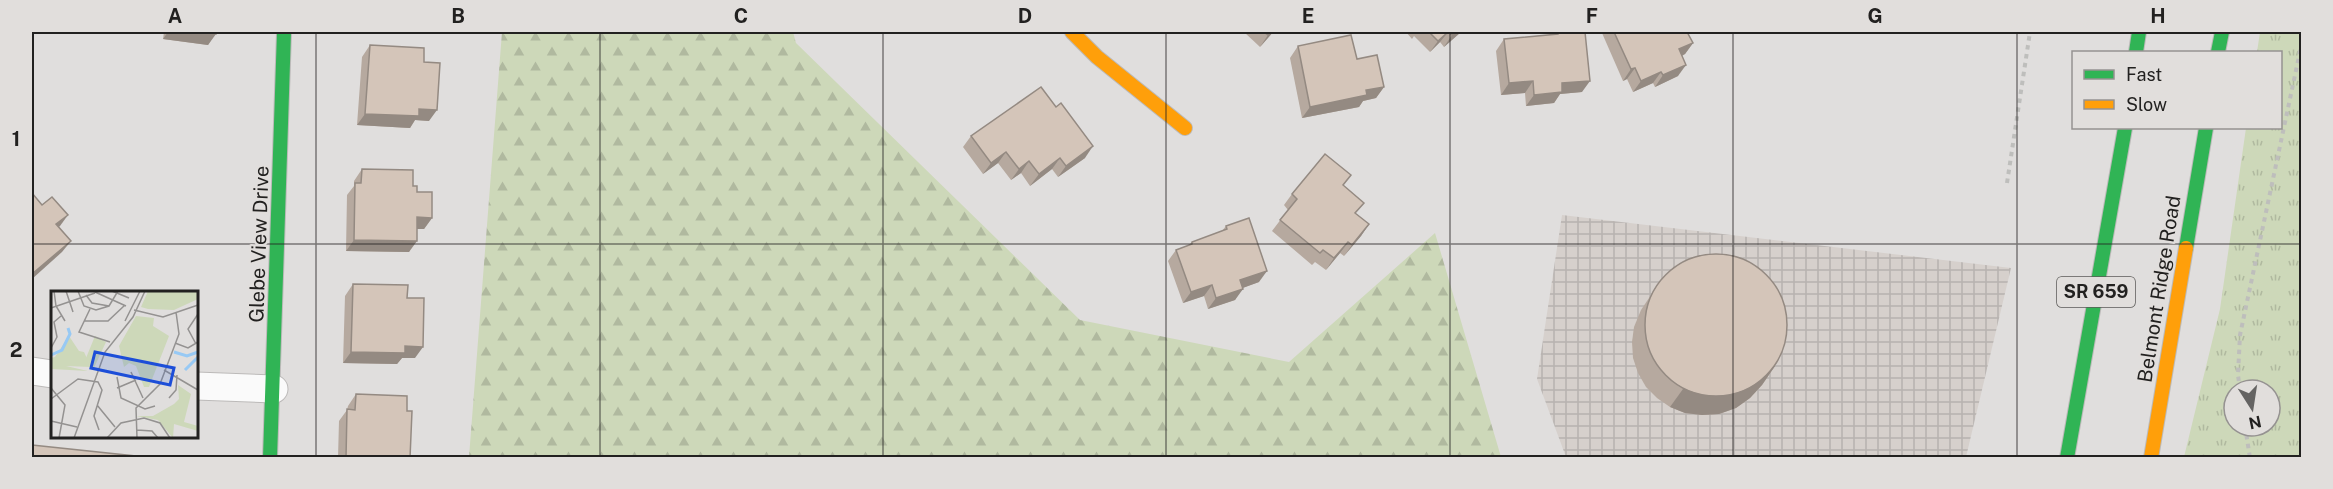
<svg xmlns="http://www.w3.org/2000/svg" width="2333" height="489" viewBox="0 0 2333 489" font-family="'Public Sans',sans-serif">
<defs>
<pattern id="industrial-grid" width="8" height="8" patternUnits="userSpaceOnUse" patternTransform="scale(1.5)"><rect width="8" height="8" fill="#d6d0cc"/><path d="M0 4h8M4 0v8" fill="none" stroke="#b7b2af"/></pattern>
<pattern id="forest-firs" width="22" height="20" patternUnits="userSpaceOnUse" patternTransform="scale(1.5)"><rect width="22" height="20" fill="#cdd8b9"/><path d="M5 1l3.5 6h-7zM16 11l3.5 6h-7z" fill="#b0b99f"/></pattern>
<pattern id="park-tufts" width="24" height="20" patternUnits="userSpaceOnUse" patternTransform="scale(1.5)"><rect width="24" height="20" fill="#cdd8b9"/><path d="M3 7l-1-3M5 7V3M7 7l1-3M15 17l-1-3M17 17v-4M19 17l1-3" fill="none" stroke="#b0b99f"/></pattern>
</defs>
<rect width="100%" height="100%" fill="#e0dedd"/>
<!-- industrial -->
<path fill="url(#industrial-grid)" d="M1562 215 2011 268 1966 457H1566L1537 379Z"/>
<!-- forest -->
<path fill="url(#forest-firs)" d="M502 32H793L796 43 1080 320 1289 362 1435 233 1501 457H469Z"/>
<!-- park -->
<path fill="url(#park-tufts)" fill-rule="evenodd" d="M2260 32H2301V457H2184L2220 309 2246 128H2280V52H2257ZM2234 390H2270V426H2234Z"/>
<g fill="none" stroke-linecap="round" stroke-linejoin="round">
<!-- street casing -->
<g stroke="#bcbab9" stroke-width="29">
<g id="street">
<path d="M32 371 52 374"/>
<path d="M196 386 274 389"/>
</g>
</g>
<!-- fast casing -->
<g stroke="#bcbab9" stroke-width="16">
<g id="fast">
<path d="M2136 52 2139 32"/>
<path d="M2218 52 2222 32"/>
<path d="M2186 248 2206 128"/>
<path d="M270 458 284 32"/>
<path d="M2067 458 2125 128"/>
</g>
</g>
<!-- slow casing -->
<g stroke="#bcbab9" stroke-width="16">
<g id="slow">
<path d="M1072 32 1097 57 1185 128"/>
<path d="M2151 458 2186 248"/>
</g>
</g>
<!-- path -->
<g stroke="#bebebc" stroke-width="4" stroke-dasharray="4.5 4.5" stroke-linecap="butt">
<path d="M2007 183 2030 32"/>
<path d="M2240 390 2238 375 2240 335 2302 42"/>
<path d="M2245 426 2250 458"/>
</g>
<!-- street -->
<use href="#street" stroke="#fafafa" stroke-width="27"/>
<!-- fast -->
<use href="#fast" stroke="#30b455" stroke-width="14"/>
<!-- slow -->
<use href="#slow" stroke="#ff9f0a" stroke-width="14"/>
</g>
<!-- wall -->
<g fill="#b6a99f">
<path d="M164 32H216L208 45 163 39Z"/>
<path d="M1244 32H1273L1260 47Z"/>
<path d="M1406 32H1461L1444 47 1440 42 1430 52 1414 36 1412 39Z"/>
<path d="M1555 32H1585L1582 92 1560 94 1554 103 1526 106 1525 93 1501 95 1496 51 1504 39 1553 35Z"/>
<path d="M1603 32H1687L1693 43 1685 54 1682 56 1678 76 1655 87 1653 83 1633 92 1627 79 1623 81 1602 33Z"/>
<path d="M370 45 424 62 429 121 415 120 410 128 357 125 362 57Z"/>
<path d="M1298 46 1357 59 1384 87 1376 98 1363 101 1359 107 1302 118 1290 58Z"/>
<path d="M971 136 1085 158 1058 177 1052 169 1030 186 1021 173 1011 180 998 163 983 174 963 147Z"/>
<path d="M362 169 413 186 432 218 424 229H417L409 252 346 251 347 195 354 186V181Z"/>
<path d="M1343 186 1356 214 1369 224 1361 236 1344 256 1340 253 1326 270 1315 262 1312 265 1272 231 1288 210 1284 205 1292 194Z"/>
<path d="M1226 226 1259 282 1242 288 1235 300 1208 309 1204 296 1183 303 1168 261 1176 250 1189 245 1192 242 1222 231Z"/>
<path d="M1663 277 1775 366 1762 385 1750 398 1736 408 1719 414 1702 415 1685 413 1670 407 1657 398 1646 387 1638 373 1633 358 1632 342 1634 327 1641 310Z"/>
<path d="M353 284 407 298 415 358H402L397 364 343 363 345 296Z"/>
<path d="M356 394 407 411 410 458H338L339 421 347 410 348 406Z"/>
</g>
<!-- shaded-wall -->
<g fill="#948a82">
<path d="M168 32H200L216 34 208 45 163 39Z"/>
<path d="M1271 32H1273L1260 47 1268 35Z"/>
<path d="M1448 32 1440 42 1430 52 1438 41Z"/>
<path d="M1456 32H1461L1444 47 1452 35Z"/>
<path d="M1693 43 1685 54 1671 61 1679 49Z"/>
<path d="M1686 65 1678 76 1655 87 1663 75Z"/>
<path d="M1635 68 1627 79 1623 81 1631 69Z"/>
<path d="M1661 72 1653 83 1633 92 1641 81Z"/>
<path d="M1533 81 1525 93 1501 95 1509 83Z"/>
<path d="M1590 81 1582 92 1560 94 1554 103 1526 106 1534 95 1562 83Z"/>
<path d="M1384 87 1376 98 1363 101 1359 107 1302 118 1310 107 1366 90Z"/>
<path d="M419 109 437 110 429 121 415 120 410 128 357 125 365 114Z"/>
<path d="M1093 146 1085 158 1058 177 1066 166Z"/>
<path d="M1006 152 998 163 983 174 991 163Z"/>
<path d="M1060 158 1052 169 1030 186 1039 174Z"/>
<path d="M1029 161 1021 173 1011 180 1019 169Z"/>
<path d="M68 215 60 226 48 236 56 224Z"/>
<path d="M417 217 432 218 424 229H409Z"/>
<path d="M1369 224 1361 236 1344 256 1352 245Z"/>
<path d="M354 240 417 241 409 252 346 251Z"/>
<path d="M71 241 62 252 32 279V274Z"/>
<path d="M1348 242 1340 253 1326 270 1334 258Z"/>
<path d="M1267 271 1259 282 1232 292 1240 280Z"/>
<path d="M1212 285 1204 296 1183 303 1191 292Z"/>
<path d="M1243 289 1235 300 1208 309 1216 298Z"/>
<path d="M405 346 423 347 415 358H402L397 364 343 363 351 352Z"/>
<path d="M1775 366 1762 385 1750 398 1736 408 1719 414 1702 415 1685 413 1670 407 1683 389Z"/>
</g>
<!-- building -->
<g fill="#d4c5b9" stroke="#948a82" stroke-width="1.5">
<path d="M200 32H216V34Z"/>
<path d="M1264 32H1271L1268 35Z"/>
<path d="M1429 32H1448L1438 41Z"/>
<path d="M1449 32H1456L1452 35Z"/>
<path d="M1558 32H1585L1590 81 1562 83V92L1534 95 1533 81 1509 83 1504 39 1558 34Z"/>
<path d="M1614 32H1687L1693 43 1679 49 1686 65 1663 75 1661 72 1641 81 1635 68 1631 69Z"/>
<path d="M1351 35 1357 59 1377 55 1384 87 1366 90 1367 95 1310 107 1298 46Z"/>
<path d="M370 45 424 48V62L440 63 437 110 419 109V116L365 114Z"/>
<path d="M1041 87 1056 107 1061 103 1093 146 1066 166 1060 158 1039 174 1029 161 1019 169 1006 152 991 163 971 136Z"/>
<path d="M1325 154 1351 175 1343 185 1364 203 1355 213 1369 224 1352 245 1348 242 1334 258 1323 250 1320 253 1280 220 1297 199 1292 194Z"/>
<path d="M362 169 413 170V186H417V192H432V218L417 217V241L354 240 355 183H361Z"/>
<path d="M32 193 42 205 52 197 68 215 56 224 71 241 32 274Z"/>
<path d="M1249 218 1267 271 1240 280 1243 289 1216 298 1212 285 1191 292 1176 250 1192 244V242L1227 229 1226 226Z"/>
<circle cx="1716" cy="325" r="71"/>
<path d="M353 284 408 285 407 298H424L423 347 405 346V353L351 352Z"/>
<path d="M356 394 407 396V411H412L410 458H346L347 409 355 410Z"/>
<path d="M32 445 145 457V458H32Z"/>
</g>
<!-- grid -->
<path fill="none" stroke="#222120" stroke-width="1.5" stroke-opacity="0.55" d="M316 32V458M600 32V458M883 32V458M1166 32V458M1450 32V458M1733 32V458M2017 32V458M32 244H2302"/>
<g text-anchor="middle" stroke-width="4.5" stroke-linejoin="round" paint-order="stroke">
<!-- shield labels -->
<rect fill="#e1dedc" stroke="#5b5a58" stroke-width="1.5" x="2057" y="277" width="78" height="30" rx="4.5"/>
<g font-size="18" font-weight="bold" fill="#222120">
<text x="2096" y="298">SR 659</text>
</g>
<!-- street labels -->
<g font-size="20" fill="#222120" stroke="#e1dedc">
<text transform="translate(259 244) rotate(-88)" y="7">Glebe View Drive</text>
<text transform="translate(2159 289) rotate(-81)" y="7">Belmont Ridge Road</text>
</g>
</g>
<!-- overview -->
<g transform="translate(51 291)">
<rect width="147" height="147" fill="#e0dedd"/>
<path d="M97 0H147V8L123 19 97 18 90 16ZM85 25 103 27 102 35 118 45 98 96H93L85 75 78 72 73 76 68 55ZM18 45 28 60 33 61 40 76 15 75 37 80 0 78V67L4 66ZM127 94 140 103 133 131 147 135V140L123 133 122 147 107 129 85 125H102L123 113 128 108Z" fill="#cdd8b9"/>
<path d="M44 45 55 51 42 79 35 67Z" fill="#cdd8b9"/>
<path fill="none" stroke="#97c9f4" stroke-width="3" d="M123 61 136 65 147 61M0 64 11 59 19 43 17 37M134 79 147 66"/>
<path fill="none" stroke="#949291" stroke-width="1.5" d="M3 0 5 15 14 30M15 0 22 21M27 0 33 15 45 19 58 15 67 0M61 0 78 7M44 1 75 15M35 4 41 12 58 15M0 17 44 2M39 18 28 41 59 51M83 19 112 26 147 14M33 30H57L74 14M74 30 89 0M124 52 137 57 147 51M145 53 137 38 147 23M0 57 6 46 3 31 10 25M113 79 147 99M80 81 92 107M66 86 70 107 94 118 104 115M0 97 14 114 8 147M66 97 85 89M118 107 125 99 126 84M0 108 27 88 47 91 51 99 43 125 48 139M46 114 64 136M0 130 26 136M86 139 101 140 107 147M23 147 54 61 82 26 94 0M56 147 70 132 93 127 109 132 119 147M86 147 85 117 109 93 128 43 125 21"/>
<path fill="#1d4ed8" fill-opacity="0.15" stroke="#1d4ed8" stroke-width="3" d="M44 61 123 77 119 94 40 77Z"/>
<rect width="147" height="147" fill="none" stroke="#222120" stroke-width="3"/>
</g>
<!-- border -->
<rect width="2333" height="489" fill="none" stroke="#e1dedc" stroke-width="66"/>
<!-- legend -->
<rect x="2072" y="51" width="210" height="78" fill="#e1dedc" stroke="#959291" stroke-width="1.5"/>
<rect x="2084" y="70" width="30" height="9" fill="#30b455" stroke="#959291" stroke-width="1.5"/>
<text x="2126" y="81" font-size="18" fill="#222120">Fast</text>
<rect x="2084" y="100" width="30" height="9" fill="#ff9f0a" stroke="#959291" stroke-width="1.5"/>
<text x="2126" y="111" font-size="18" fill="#222120">Slow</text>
<!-- north arrow -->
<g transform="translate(2252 408) rotate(168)"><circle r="28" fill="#e1dedc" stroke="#959291" stroke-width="1.5"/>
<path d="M0-4.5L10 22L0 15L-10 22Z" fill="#646362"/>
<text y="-9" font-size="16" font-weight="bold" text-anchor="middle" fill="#222120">N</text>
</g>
<rect x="33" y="33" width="2267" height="423" fill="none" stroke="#222120" stroke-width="2"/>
<g font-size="20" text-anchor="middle" font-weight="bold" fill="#222120">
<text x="175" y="23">A</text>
<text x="458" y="23">B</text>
<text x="741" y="23">C</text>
<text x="1025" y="23">D</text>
<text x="1308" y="23">E</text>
<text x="1592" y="23">F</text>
<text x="1875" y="23">G</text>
<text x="2158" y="23">H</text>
<text x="16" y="146">1</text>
<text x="16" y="357">2</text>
</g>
</svg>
